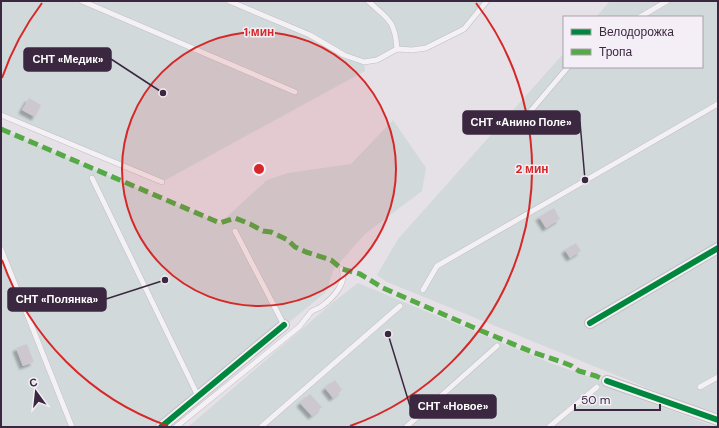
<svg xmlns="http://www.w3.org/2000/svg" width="719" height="428" viewBox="0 0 719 428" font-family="'DM Sans',sans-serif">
<defs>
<filter id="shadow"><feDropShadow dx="-3.5" dy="3.5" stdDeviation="1" flood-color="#0004"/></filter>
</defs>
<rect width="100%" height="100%" fill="#e5e1e7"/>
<!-- green -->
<g fill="#d1d9db">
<path d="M1 1H487L464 29 426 48 397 49 377 60 364 62 365 71 162 182 1 115Z"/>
<path d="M610 1H718V413L677 400 387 282 377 275 398 239 564 53V67H702V17H596Z"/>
<path d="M393 120 426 168 422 191 365 234 334 269 326 292 161 427H1V129L220 223 267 180 288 173 351 164Z"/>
<path d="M358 283 553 364 598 380 631 396 716 427H188L331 304Z"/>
</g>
<!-- building -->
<g fill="#cdc8cf" filter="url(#shadow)">
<path d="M29 98 41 105 35 117 22 110Z"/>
<path d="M554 208 560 219 546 228 539 217Z"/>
<path d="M576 243 581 251 570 258 565 250Z"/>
<path d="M27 344 34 362 23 366 16 348Z"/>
<path d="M335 380 342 390 333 398 325 388Z"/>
<path d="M310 394 322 407 312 416 300 403Z"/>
</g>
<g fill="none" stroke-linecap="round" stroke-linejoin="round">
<!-- lane casing -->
<g stroke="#c2bec4" stroke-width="6">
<g id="lane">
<path d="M82 1 295 92"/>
<path d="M229 1 310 35 344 55 364 62 377 60 397 49 412 50 426 48 464 29 487 1"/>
<path d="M368 1C388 19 395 20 397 49"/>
<path d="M640 17 667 1"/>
<path d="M1 115 162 182"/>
<path d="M523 120 568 67"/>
<path d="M92 178 198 396"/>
<path d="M235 231 284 325"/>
<path d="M1 249 72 427"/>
<path d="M423 290 437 266 718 104"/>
<path d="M700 387 718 377"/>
<path d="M176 427 299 327C303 322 307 317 311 312 314 309 319 309 322 306 333 298 347 283 342 269"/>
<path d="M261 427 400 306"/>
<path d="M406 427 497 346"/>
<path d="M549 427 597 387"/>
</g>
</g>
<!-- street casing -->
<g stroke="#c2bec4" stroke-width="12">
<g id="street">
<path d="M590 323 718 248"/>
<path d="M607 381 718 420"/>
<path d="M161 427 284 325"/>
</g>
</g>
<!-- lane -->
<use href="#lane" stroke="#f3f1f3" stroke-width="5"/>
<!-- street -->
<use href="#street" stroke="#f3f1f3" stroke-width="10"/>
<!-- quiet -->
<path stroke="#55aa46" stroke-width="5" stroke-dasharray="10 5" stroke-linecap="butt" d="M1 129 220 223 235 218 250 224 263 231 271 232 288 240 295 247 306 252 331 260 342 269 360 274 383 288 477 329 532 352 562 362 572 366 579 371 596 376 607 381"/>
<!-- cycleway casing -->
<g stroke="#f4eff6" stroke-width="8">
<g id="cycleway">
<path d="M590 323 718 248"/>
<path d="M607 381 718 420"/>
<path d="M161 427 284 325"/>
</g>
</g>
<!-- cycleway -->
<use href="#cycleway" stroke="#00873e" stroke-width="6"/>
</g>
<!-- distance rings -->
<circle cx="259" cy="169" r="137" fill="#d62828" fill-opacity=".12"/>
<g fill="none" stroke="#d62828" stroke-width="2">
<circle cx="259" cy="169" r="137"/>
<path d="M168 426A273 273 0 0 1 2 260M2 78A273 273 0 0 1 42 3M476 3A273 273 0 0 1 350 426"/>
</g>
<circle cx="259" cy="169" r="6" fill="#d62828" stroke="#f4eff6" stroke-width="2"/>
<g font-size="12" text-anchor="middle" font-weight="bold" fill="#d62828" stroke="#f4eff6" stroke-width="3" stroke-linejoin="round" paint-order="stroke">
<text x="259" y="36">1 мин</text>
<text x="532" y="173">2 мин</text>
</g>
<!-- callouts -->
<path fill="none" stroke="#3b2840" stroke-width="1.5" d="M163 93L111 59M585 180L580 122M165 280L106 299M388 334L410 406"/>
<g fill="#3b2840" stroke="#f4eff6" stroke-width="1.5">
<circle cx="163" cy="93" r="4"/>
<circle cx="585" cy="180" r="4"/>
<circle cx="165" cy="280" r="4"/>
<circle cx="388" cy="334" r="4"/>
</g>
<g fill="#3b2840" stroke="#3b2840" stroke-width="1.5">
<rect x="24" y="48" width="87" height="23" rx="4"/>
<rect x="463" y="111" width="117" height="23" rx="4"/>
<rect x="8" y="288" width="98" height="23" rx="4"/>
<rect x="410" y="395" width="86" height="23" rx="4"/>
</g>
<g font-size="11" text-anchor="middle" font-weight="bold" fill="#fff">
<text x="68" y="63">СНТ «Медик»</text>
<text x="521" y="126">СНТ «Анино Поле»</text>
<text x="57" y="303">СНТ «Полянка»</text>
<text x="453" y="410">СНТ «Новое»</text>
</g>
<!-- border -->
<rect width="719" height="428" fill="none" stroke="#3b2840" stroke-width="4"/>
<!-- legend -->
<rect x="563" y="16" width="140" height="52" fill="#f4eff6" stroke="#aa9fad"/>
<rect x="571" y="29" width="20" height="6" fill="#00873e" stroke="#aa9fad"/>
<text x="599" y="36" font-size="12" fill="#3b2840">Велодорожка</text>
<rect x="571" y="49" width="20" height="6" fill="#55aa46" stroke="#aa9fad"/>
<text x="599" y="56" font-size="12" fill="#3b2840">Тропа</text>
<!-- north arrow -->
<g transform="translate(36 392) rotate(345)" stroke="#f4eff6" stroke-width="3" paint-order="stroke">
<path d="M0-3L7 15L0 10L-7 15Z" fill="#3b2840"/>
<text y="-6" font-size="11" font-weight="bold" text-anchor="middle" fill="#3b2840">С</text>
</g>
<!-- scale -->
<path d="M575 404v6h85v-6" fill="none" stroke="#3b2840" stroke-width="2"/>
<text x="581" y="404" font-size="12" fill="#3b2840" stroke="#f4eff6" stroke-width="3" paint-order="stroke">50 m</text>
</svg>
